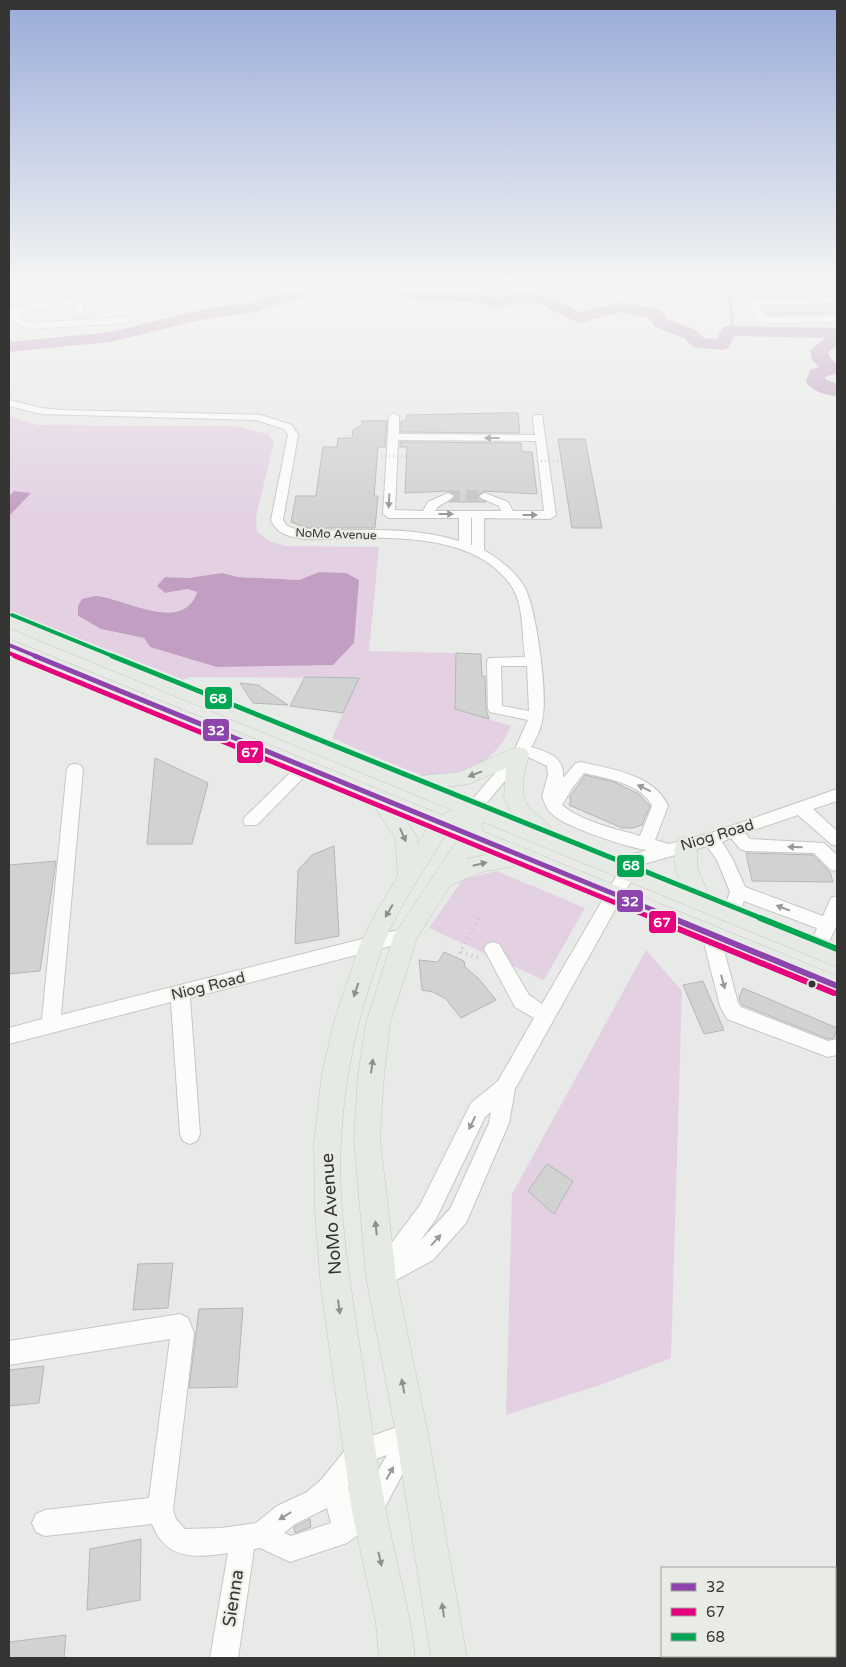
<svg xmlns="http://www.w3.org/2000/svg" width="846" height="1667" viewBox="0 0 846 1667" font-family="'Varela Round',sans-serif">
<rect width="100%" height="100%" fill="#e8eae7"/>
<!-- green -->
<g fill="#e3d1e3" fill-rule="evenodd">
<path d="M75 290V299L32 302 33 293Z"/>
<path d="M9 416 38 425 234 426 268 434 274 442 256 517 257 531 269 541 286 546 379 547 369 651 457 653 455 709 511 726C500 756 468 777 436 779 426 779 348 745 332 738L359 678 189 677 184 680 9 611V516L30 493 14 491 9 496ZM319 572 346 573 160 648 150 647 144 638 101 629 78 617 96 596C118 602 175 625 193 603 195 600 196 595 197 592L187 589 165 593 166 577 188 578 222 573 238 577 299 580Z"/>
<path d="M497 871 585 908 544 980 429 928 463 879Z"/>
<path d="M646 950 682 991 671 1358 603 1384 506 1415 512 1194Z"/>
</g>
<!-- water -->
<g fill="#c39ec3">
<path d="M14 491 31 493 9 516V496Z"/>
<path d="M319 572 346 573 359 580 354 643 333 665 217 667 150 647 144 638 101 629 78 616V606L82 599C87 598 93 596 97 596 125 599 184 634 197 592L187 589 165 593 157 586 165 577 188 578 222 573 238 577 299 580Z"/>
</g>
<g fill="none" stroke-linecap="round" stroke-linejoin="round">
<!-- stream -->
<path stroke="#c39ec3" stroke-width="3" d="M729 332 733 319 728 293 734 289"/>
<!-- river -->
<path fill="#c39ec3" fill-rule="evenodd" d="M321 283H378L425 291 471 292 497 298 521 292 549 297 581 312 622 302 661 310 667 319 696 330 704 338 716 339 724 327 730 326 834 328 837 329V346L828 352 830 358 837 364V373L825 377V379L837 384V396C827 396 812 391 806 382L810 370 819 367 812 360 810 350 826 338 735 336 727 349 721 350 693 347 684 338 655 327 649 318 622 312 579 323 539 304 521 302 497 308 471 302 425 301 370 292 322 293 282 303 257 312 209 318 110 342 9 352V342L110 332 209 308 254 302 270 296Z"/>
</g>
<!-- building -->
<g fill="#d1d3d1" stroke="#b5b7b5">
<path d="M819 289H837V295L756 298 751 290Z"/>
<path d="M837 305V307H831L835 313 767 315 762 307Z"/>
<path d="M499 413H518L520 433 401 432V421H406L407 415Z"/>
<path d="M362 421H387L385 447H378L374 496H378L375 528H308L291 522 296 496H316L323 447H337L338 438H352L353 430 362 425Z"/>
<path d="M558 439H585L602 528H572Z"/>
<path d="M400 442 521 443 522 452H532L537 494 484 491 477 496 486 502H449L456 496 449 491 405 493 407 447H400Z"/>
<path d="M456 653 481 654 482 676H485L486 709 489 719 455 709Z"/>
<path d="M305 677 359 678 343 713 290 706Z"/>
<path d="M240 683 258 685 288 705 253 703Z"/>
<path d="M155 758 208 783 192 844H147Z"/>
<path d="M585 775 614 782 639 794 650 806 642 825 633 828H622L569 805 571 799 569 798Z"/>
<path d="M334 846 339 936 295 944 298 870 312 855Z"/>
<path d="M746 853 813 855 830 872 833 882 752 881Z"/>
<path d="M56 861 40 971 9 974V865Z"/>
<path d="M444 952 464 961 465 967 478 978 496 1000 461 1018 446 999 433 992 422 990 419 960 438 962Z"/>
<path d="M703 981 724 1030 704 1034 683 985Z"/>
<path d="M743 988 837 1028 834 1038 828 1039 742 1005 739 998Z"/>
<path d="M547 1164 573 1181 554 1214 528 1191Z"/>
<path d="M173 1263 168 1308 133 1310 138 1264Z"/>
<path d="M243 1308 237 1387 189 1388 199 1309Z"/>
<path d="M44 1366 39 1403 9 1406V1370Z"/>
<path d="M310 1519 311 1527 295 1533 294 1527Z"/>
<path d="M141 1539 140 1600 87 1610 90 1549Z"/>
<path d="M66 1635 64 1658H9V1642Z"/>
</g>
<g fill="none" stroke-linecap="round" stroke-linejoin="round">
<!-- minor-tunnel -->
<path stroke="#c4c6c3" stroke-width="12" stroke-dasharray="12 6" stroke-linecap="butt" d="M448 496H485"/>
<!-- minor casing -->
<g stroke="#c5c7c5" stroke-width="2">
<g id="minor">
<path d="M9 283H30L11 288Z"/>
<path d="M75 283H83L84 316H78L76 306 44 307 17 314 25 322 31 323 126 317 131 320 126 323 31 329 19 326 9 316V308L44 301 76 300Z"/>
<path d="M272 283H288L231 299 227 296Z"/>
<path d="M436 283H464C458 287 442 287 436 283Z"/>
<path d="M837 297V303L759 305 764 316 769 317 837 316V322L769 323 757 320 750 303 754 300Z"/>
<path d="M9 400 41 408 62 410 261 415 292 425 298 435 283 520 287 526 300 531C352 531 409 525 459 541V518H389L383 514 389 416 394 413 399 416V434L535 435 533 417 534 415H542L556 515 550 519 484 518V550C500 560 514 570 524 586 536 606 547 691 543 715 542 726 537 738 531 747 548 752 565 757 563 778L576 763 581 762C611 769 655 775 668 806L655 840 669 844 708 834 837 789V801L813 809 837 831V846L831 844 798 815 745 833 750 839 824 843 837 855V871L831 870 814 853 746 851 740 849 731 838 722 842 732 858 745 887 823 916 831 898 837 896V925L823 954 817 956 811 954 808 949 817 928 744 901 737 919 731 921 725 919 722 914 730 892 717 860 707 846 640 865 515 1089 509 1123 466 1223 433 1260 387 1285 381 1287 373 1284 370 1276 373 1268 420 1205 471 1103 498 1081 534 1018 515 1007 484 949 487 944 493 942 499 944 529 995 542 1004 628 856 647 850C629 848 565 827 552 814 547 810 545 803 542 797L548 775 547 766 526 756 478 813H466L464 809 514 751 528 720 490 712 488 709 487 661 489 658 525 657C522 635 524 606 512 587 479 536 401 537 347 538 332 538 313 541 298 538 286 536 276 532 271 520L288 435 284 429 256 420 41 414 9 406ZM398 440 536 441 544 511H513L508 502 485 493 479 496 481 498 499 506 501 511H435C439 503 448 503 454 496L448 493 428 502 423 511 395 510ZM471 518H472V545H471ZM501 666H527L529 711 502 706ZM584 773C605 778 643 784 652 806L640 836C614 828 584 823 562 805L573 787ZM491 1112 489 1123 450 1209 419 1242 436 1219 485 1117Z"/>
<path d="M305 762 310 763 313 767 310 771 257 825H245L243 821 245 817 300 763Z"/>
<path d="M75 764 80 765 83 769 61 1015 406 928 412 930 415 935 412 940 406 942 190 998 200 1134 197 1141 190 1144 183 1141 180 1134 171 1002 9 1044V1028L42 1019 67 769 70 765Z"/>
<path d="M711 928 717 930 720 935 738 1003 741 1007 828 1041 837 1039V1055L828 1057 727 1019 720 1006 702 935 705 930Z"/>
<path d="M180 1314 188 1318 194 1333 173 1510 176 1519 185 1529 221 1528 256 1523 277 1506 307 1492 321 1480 351 1443 412 1422 421 1425 424 1434 378 1520 347 1543 290 1562 260 1548 254 1549 238 1658H210L228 1553C193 1558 166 1560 152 1524L45 1536 36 1532 32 1523 36 1514 45 1510 149 1498 170 1339 9 1365V1341ZM387 1455 360 1502 353 1507 348 1487 368 1462ZM327 1508 331 1523 291 1536 284 1533 295 1524Z"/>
</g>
</g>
<!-- major casing -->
<g stroke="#c7c8c6" stroke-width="1">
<path id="major" d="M9 617 411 777 459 772 512 749 519 747 526 749 529 754C525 770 519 789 527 804 532 815 552 821 552 833L681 885C675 871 671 854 678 839L686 837 694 839 697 845V868L710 896 837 947V967L483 822 482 831 837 976V996L522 865 481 872 450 886 417 938 390 1023 384 1075 380 1139 396 1277 428 1434 467 1658H431L396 1434 366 1277 354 1139 358 1075 366 1023 394 935 458 839 446 834C425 870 398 906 383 946 360 1009 344 1074 341 1142 337 1208 351 1288 361 1355 369 1407 376 1459 386 1511 395 1560 410 1608 415 1658H379L376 1623 352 1511 321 1288 315 1210 314 1143 322 1073 335 1018 360 944 378 909 398 876 395 838 372 803 9 651V639L442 815 452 810 9 628ZM506 768 504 798 514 818 439 788 469 784ZM403 816 429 826 417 845V837ZM476 846 493 853 467 859Z"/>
</g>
<!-- path-far1 -->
<path stroke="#cacac9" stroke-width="3" stroke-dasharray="1 4" stroke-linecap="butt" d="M478 919 480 916"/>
<!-- path -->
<g stroke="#cacac9" stroke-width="4" stroke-dasharray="1 4.5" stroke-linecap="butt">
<path d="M461 952 479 958"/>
<path d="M457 958 479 918"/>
</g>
<!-- minor -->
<use href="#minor" fill="#fcfcfb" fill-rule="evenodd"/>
<!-- major -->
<use href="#major" fill="#e6eae4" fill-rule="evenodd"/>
<!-- path-bridge -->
<g stroke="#cacac9" stroke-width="2.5" stroke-dasharray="1 3" stroke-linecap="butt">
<path d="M377 456H406"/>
<path d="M533 461H561"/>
</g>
<!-- bus-1-far2 casing -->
<g stroke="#e8ebe6" stroke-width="7">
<path id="bus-1-far2" d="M9 645 38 657"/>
</g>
<!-- bus-1-far1 casing -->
<g stroke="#e8ebe6" stroke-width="9">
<path id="bus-1-far1" d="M35 656 675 919"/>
</g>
<!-- bus-1 casing -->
<g stroke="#e8ebe6" stroke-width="10">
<path id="bus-1" d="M672 918 837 986"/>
</g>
<!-- bus-2-far2 casing -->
<g stroke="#e8ebe6" stroke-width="7">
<path id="bus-2-far2" d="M9 653 18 657"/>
</g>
<!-- bus-2-far1 casing -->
<g stroke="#e8ebe6" stroke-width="9">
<path id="bus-2-far1" d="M15 656 655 919"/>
</g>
<!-- bus-2 casing -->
<g stroke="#e8ebe6" stroke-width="10">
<path id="bus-2" d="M652 918 834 993"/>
</g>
<!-- bus-3-far2 casing -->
<g stroke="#e8ebe6" stroke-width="7">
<path id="bus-3-far2" d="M12 615 115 657"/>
</g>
<!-- bus-3-far1 casing -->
<g stroke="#e8ebe6" stroke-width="9">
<path id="bus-3-far1" d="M112 656 763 919"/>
</g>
<!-- bus-3 casing -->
<g stroke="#e8ebe6" stroke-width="10">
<path id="bus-3" d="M760 918 837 949"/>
</g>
<!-- bus-1-far2 -->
<use href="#bus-1-far2" stroke="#8e44ad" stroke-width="4"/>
<!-- bus-1-far1 -->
<use href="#bus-1-far1" stroke="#8e44ad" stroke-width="5"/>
<!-- bus-1 -->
<use href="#bus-1" stroke="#8e44ad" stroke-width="6"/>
<!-- bus-2-far2 -->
<use href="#bus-2-far2" stroke="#e5007d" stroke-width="4"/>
<!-- bus-2-far1 -->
<use href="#bus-2-far1" stroke="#e5007d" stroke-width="5"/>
<!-- bus-2 -->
<use href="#bus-2" stroke="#e5007d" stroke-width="6"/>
<!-- bus-3-far2 -->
<use href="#bus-3-far2" stroke="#00a651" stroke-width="4"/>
<!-- bus-3-far1 -->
<use href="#bus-3-far1" stroke="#00a651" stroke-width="5"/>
<!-- bus-3 -->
<use href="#bus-3" stroke="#00a651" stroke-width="6"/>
</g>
<!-- one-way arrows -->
<defs><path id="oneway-solid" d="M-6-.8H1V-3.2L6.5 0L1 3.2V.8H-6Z" transform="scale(1.25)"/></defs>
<g fill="#989998">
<use href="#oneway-solid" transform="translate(492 438) rotate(-180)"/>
<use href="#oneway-solid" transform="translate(389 501) rotate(93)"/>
<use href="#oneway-solid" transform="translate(446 514)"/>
<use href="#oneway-solid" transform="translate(530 515)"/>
<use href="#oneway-solid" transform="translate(644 788) rotate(-154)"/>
<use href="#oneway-solid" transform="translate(795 847) rotate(-178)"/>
<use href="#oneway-solid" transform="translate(783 908) rotate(-159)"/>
<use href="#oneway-solid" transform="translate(723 982) rotate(75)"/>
<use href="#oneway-solid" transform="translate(472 1123) rotate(116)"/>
<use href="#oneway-solid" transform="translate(436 1240) rotate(-48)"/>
<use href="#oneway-solid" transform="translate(390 1473) rotate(-61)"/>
<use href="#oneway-solid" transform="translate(285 1516) rotate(148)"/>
</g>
<g fill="#8e908c">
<use href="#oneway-solid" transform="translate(475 774) rotate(159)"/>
<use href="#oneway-solid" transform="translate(403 835) rotate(66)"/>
<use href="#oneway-solid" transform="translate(480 864) rotate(-13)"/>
<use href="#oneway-solid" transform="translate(389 911) rotate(120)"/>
<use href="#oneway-solid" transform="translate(356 990) rotate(109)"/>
<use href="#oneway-solid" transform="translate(372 1066) rotate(-82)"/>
<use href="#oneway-solid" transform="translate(376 1228) rotate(-96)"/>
<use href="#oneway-solid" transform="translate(339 1307) rotate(82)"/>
<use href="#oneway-solid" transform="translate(403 1386) rotate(-101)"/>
<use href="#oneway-solid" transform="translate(380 1559) rotate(77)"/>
<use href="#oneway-solid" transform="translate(443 1610) rotate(-98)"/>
</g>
<!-- sky -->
<linearGradient id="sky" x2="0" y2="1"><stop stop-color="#99abd9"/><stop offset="0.55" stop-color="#f5f6f4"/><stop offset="1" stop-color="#f5f6f4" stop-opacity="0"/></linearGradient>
<rect width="846" height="517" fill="url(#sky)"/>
<!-- markers -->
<circle fill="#353634" stroke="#e8ebe6" stroke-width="2" cx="812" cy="984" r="4.5"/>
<g text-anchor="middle" stroke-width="4" stroke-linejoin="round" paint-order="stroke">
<!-- far-street labels -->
<g font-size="12" fill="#353634" stroke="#e8ebe6">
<text transform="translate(336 534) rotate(2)" y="4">NoMo Avenue</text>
</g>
<!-- street labels -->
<g font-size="15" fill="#353634" stroke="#e8ebe6">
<text transform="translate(717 835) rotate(-17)" y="5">Niog Road</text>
<text transform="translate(208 986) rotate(-14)" y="5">Niog Road</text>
</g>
<!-- near-street labels -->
<g font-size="18" fill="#353634" stroke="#e8ebe6">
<text transform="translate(331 1214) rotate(-94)" y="6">NoMo Avenue</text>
<text transform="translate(233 1598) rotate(-81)" y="6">Sienna</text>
</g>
</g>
<g stroke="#e8ebe6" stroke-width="2">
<rect x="204" y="686" width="29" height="24" rx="5" fill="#00a651"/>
<rect x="202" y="718" width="28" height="24" rx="5" fill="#8e44ad"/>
<rect x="236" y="740" width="28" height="24" rx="5" fill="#e5007d"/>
<rect x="616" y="854" width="29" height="24" rx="5" fill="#00a651"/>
<rect x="616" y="889" width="28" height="24" rx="5" fill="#8e44ad"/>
<rect x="648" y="910" width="29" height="24" rx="5" fill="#e5007d"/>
</g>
<g font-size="14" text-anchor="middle" font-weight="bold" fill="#fff">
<text x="218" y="703">68</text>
<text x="216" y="735">32</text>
<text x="250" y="757">67</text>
<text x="631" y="870">68</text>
<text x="630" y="906">32</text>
<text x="662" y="927">67</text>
</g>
<!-- border -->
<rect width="846" height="1667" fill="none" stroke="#353634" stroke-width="20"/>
<!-- legend -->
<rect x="661" y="1567" width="175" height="90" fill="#e8ebe6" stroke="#a0a39f"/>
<rect x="671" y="1583" width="25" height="8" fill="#8e44ad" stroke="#a0a39f"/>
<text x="706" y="1592" font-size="15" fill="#353634">32</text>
<rect x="671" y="1608" width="25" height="8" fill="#e5007d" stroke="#a0a39f"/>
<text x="706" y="1617" font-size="15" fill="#353634">67</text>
<rect x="671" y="1633" width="25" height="8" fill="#00a651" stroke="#a0a39f"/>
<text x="706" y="1642" font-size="15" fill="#353634">68</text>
</svg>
